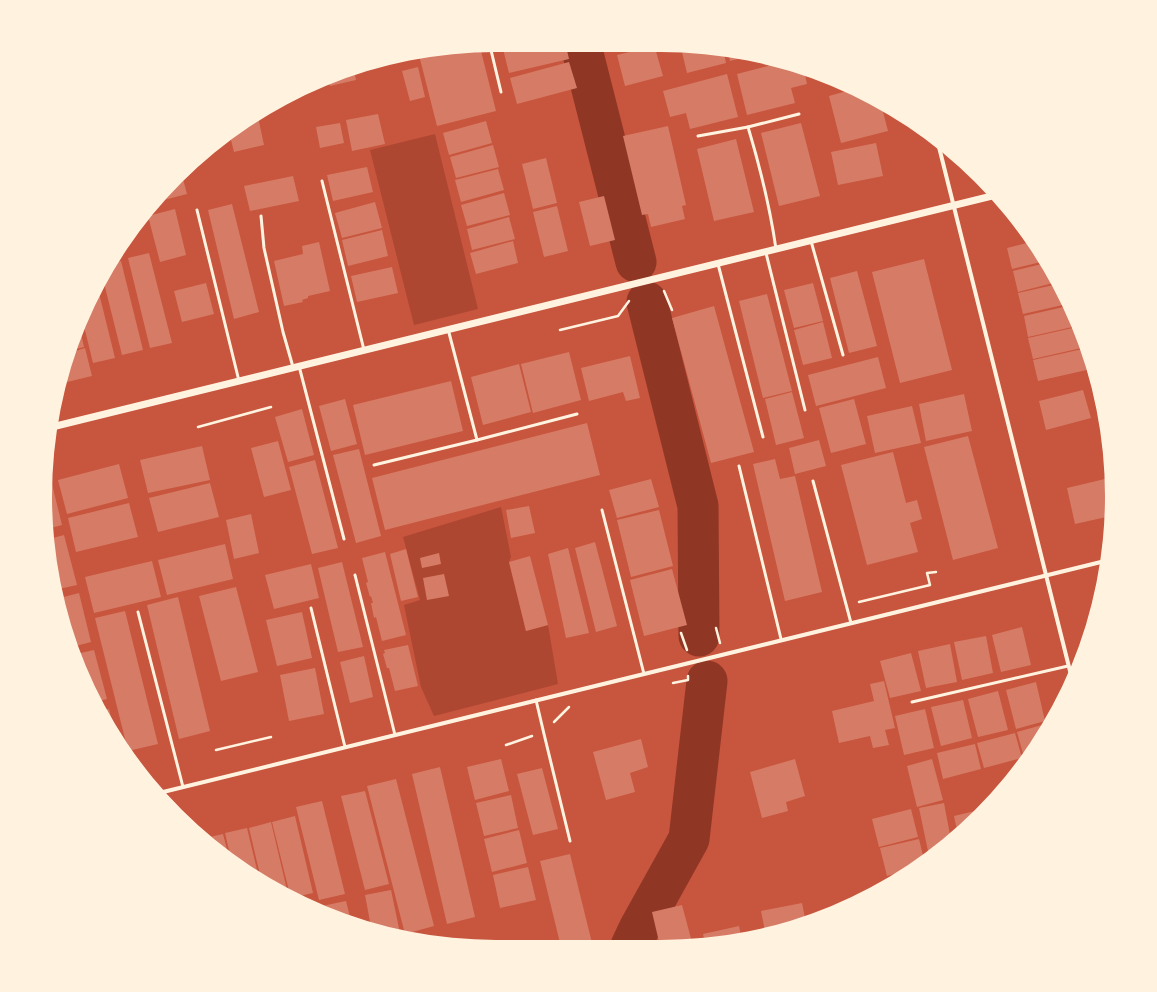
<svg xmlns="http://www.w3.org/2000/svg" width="1157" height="992" viewBox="0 0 1157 992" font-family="'Archivo Narrow',sans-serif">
<rect width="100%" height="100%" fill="#c8553d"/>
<!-- green -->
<g fill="#ae4732">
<path d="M435 134 478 309 414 325 370 150Z"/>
<path d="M501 507 511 557 509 562 526 631 548 625 558 684 434 716 421 687 404 605 420 600 403 537Z"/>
</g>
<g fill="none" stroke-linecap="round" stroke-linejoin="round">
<!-- river -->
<g stroke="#8f3625" stroke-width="41">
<path d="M581 46 636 262"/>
<path d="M647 302 698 506 699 636"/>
<path d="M631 946 639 929 689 839 707 681"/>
</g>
</g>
<!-- building -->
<g fill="#d67c66">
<path d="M502 45 566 46 569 59 509 73Z"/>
<path d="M480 47 496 111 437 126 419 55Z"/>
<path d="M646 48H655L663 76 625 86 617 55Z"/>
<path d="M681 48 723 49 726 63 687 73Z"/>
<path d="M728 50 753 55 730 61Z"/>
<path d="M569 62 577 88 517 104 510 78Z"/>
<path d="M783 62 804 70 807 84 791 88 795 103 747 115 737 74Z"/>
<path d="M418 67 425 97 410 101 402 71Z"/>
<path d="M354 70 356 80 330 86 328 80Z"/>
<path d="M727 74 738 117 690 129 686 113 670 117 663 91Z"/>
<path d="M854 89 861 92 881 104 888 131 841 143 829 96Z"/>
<path d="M297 91 298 98 280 103H279Z"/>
<path d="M378 114 385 144 352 151 346 120Z"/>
<path d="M258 117 264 145 234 152 230 136Z"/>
<path d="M486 121 492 143 449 155 443 133Z"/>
<path d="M340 123 344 143 320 148 316 127Z"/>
<path d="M801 123 820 196 779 206 761 133Z"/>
<path d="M668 126 686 205 682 206 685 219 651 227 648 214 642 215 623 136Z"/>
<path d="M736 139 754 212 714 221 697 149Z"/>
<path d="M876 143 883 176 838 185 831 152Z"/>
<path d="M493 145 499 167 456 178 450 157Z"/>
<path d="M546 158 557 203 533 209 522 164Z"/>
<path d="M367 167 373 192 333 201 327 175Z"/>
<path d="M498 169 504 190 461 202 455 180Z"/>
<path d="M182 175 187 194 160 201Z"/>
<path d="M293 176 299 201 250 211 244 186Z"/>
<path d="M504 193 510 215 467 226 461 205Z"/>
<path d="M604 196 615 240 590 246 579 202Z"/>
<path d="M375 202 382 228 342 238 335 213Z"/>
<path d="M232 204 259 312 234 319 208 210Z"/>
<path d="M557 206 568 251 544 257 533 212Z"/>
<path d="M175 209 186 255 160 262 148 216Z"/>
<path d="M509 217 515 239 472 250 467 229Z"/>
<path d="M382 230 388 256 348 266 342 240Z"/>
<path d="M513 241 518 263 476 274 470 253Z"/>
<path d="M319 242 330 291 308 296V298L302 300 303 302 284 306 274 261 303 254 302 246Z"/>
<path d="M1031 242 1045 261 1012 269 1007 248Z"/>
<path d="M149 253 172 343 150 348 128 258Z"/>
<path d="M924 259 952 370 900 383 872 272Z"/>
<path d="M121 261 143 350 122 355 103 279 111 264Z"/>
<path d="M1046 263 1052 271 1057 282 1018 292 1013 271Z"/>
<path d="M392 267 398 293 357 302 351 276Z"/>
<path d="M857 271 877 346 849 353 830 278Z"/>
<path d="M206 283 214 314 182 322 174 291Z"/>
<path d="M813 283 823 321 794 328 784 290Z"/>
<path d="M1058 284 1067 304 1023 314 1018 293Z"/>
<path d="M98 289 115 358 93 363 82 318Z"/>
<path d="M767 294 792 391 763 398 739 301Z"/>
<path d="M714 306 754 452 711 463 672 318Z"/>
<path d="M1068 306 1077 326 1028 337 1024 316Z"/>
<path d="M823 322 832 358 803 365 794 330Z"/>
<path d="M79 325 84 347 72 350 75 338Z"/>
<path d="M1077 327 1086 347 1033 359 1028 338Z"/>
<path d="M85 348 92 376 63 383 72 352Z"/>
<path d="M1087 348 1091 369 1038 381 1033 360Z"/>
<path d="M569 352 581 400 533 413 521 364Z"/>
<path d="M630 356 640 398 626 401 623 392 589 401 581 368Z"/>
<path d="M878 357 886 388 816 406 808 375Z"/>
<path d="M519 364 531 412 483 425 471 377Z"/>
<path d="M451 381 463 431 365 455 353 405Z"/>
<path d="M1083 390 1091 418 1046 430 1039 401Z"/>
<path d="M792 392 804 438 776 445 765 399Z"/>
<path d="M964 394 972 431 926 441 919 404Z"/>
<path d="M345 399 357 444 331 451 319 406Z"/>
<path d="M854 399 866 444 831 453 819 408Z"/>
<path d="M912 406 921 443 875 453 867 416Z"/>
<path d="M302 409 314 455 288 462 275 417Z"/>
<path d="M587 423 600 475 385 530 372 478Z"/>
<path d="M968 436 998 548 953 560 924 447Z"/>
<path d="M819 440 826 466 795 474 789 448Z"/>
<path d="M278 441 291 490 264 497 251 448Z"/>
<path d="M202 446 210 480 148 493 140 460Z"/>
<path d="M359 449 381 536 356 543 333 455Z"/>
<path d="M893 452 906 503 917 500 922 519 910 523 918 552 867 565 841 465Z"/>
<path d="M775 459 780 479 795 476 822 592 785 601 753 464Z"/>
<path d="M315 460 338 548 312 554 289 467Z"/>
<path d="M119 464 128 498 67 514 58 480Z"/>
<path d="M50 476 62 525 47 529 48 477Z"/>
<path d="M1109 478 1111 516 1075 524 1067 488Z"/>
<path d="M651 479 659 507 617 518 609 490Z"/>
<path d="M210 483 219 517 158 532 149 498Z"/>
<path d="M129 503 138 537 76 552 68 518Z"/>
<path d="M529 506 535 533 511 538 506 510Z"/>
<path d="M659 510 673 566 631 577 617 520Z"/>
<path d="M251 514 259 553 234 559 226 520Z"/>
<path d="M64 535 77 585 59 589 49 539Z"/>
<path d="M595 542 617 626 596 632 575 548Z"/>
<path d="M225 544 233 579 167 595 158 560Z"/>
<path d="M568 548 589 633 566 638 548 554Z"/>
<path d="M406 549 418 597 401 601 390 554Z"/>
<path d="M385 552 406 635 382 641 376 617 374 618 371 603H373L371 596 370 597 366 583 368 582 362 558Z"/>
<path d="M439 553 441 564 422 568 420 558Z"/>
<path d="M530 556 548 625 526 631 509 562Z"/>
<path d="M152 561 161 597 94 613 85 577Z"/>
<path d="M342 562 363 647 338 652 318 568Z"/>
<path d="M311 564 319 598 274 609 265 575Z"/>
<path d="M672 569 687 625 644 636 630 580Z"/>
<path d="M444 574 449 596 427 600 423 578Z"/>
<path d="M236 587 258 672 221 681 199 596Z"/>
<path d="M79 593 91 642 72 647 69 641 60 598Z"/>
<path d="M178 597 210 731 179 739 147 605Z"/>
<path d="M125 611 158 744 128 751 95 618Z"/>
<path d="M302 612 312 658 277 666 266 620Z"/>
<path d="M1022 627 1031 665 1001 672 992 635Z"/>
<path d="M986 636 993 673 962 680 954 642Z"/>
<path d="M950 644 957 682 926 688 918 651Z"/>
<path d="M408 645 418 686 395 691 389 668H387L383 654 385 653 384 650Z"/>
<path d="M94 650 107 699 99 701 76 654Z"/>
<path d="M911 653 921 691 890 698 880 661Z"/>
<path d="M364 656 373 697 350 703 340 662Z"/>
<path d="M315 668 324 714 289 721 280 675Z"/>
<path d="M884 681 895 728 885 730 889 745 873 748 870 736 839 743 832 711 874 701 870 684Z"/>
<path d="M1036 682 1045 721 1016 729 1006 690Z"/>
<path d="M998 691 1008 730 978 737 968 699Z"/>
<path d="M963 700 972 738 941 746 931 707Z"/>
<path d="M109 709 115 734 103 710Z"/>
<path d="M925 709 934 748 904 755 895 716Z"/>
<path d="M1042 725 1044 730 1025 761 1017 732Z"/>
<path d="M1015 733 1022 758 984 768 977 743Z"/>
<path d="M641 739 648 767 630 773 635 792 606 800 593 752Z"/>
<path d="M975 744 981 769 943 779 937 753Z"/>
<path d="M501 759 509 791 475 800 467 767Z"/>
<path d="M795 759 805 796 786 802 788 811 762 818 750 772Z"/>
<path d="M932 759 943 800 917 807 907 766Z"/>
<path d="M440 767 475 917 447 924 412 774Z"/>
<path d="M542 768 558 829 533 835 517 774Z"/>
<path d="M396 779 434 926 405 934 367 786Z"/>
<path d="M365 791 389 884 365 890 341 796Z"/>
<path d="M511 795 518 828 484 836 476 803Z"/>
<path d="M322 801 345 894 319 900 296 807Z"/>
<path d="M944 803 951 840 941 848 928 851 919 808Z"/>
<path d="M911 809 918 837 879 847 872 819Z"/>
<path d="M983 809 959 835H958L954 816Z"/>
<path d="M295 816 313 893 295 897 290 895 272 822Z"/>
<path d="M271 822 288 894 261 879 249 828Z"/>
<path d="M247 828 259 878 245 871 231 859 225 833Z"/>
<path d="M519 830 527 863 492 872 484 839Z"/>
<path d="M223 834 229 857 205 838Z"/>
<path d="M919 839 924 860 909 870 887 876 880 848Z"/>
<path d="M570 854 593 947H561L540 861Z"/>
<path d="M528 867 536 900 500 908 493 875Z"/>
<path d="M905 873 889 885 887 878Z"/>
<path d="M391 890 400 933 394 934 371 927 365 895Z"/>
<path d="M346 901 351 921 323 913 322 906Z"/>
<path d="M802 903 806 923 765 931 761 911Z"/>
<path d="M682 905 693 946H660L652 912Z"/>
<path d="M739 926 741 936 705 943 703 934Z"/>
</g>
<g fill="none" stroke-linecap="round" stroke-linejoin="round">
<!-- path -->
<g stroke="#fff3e0" stroke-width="2.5">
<path d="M664 291 672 310"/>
<path d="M560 330 618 316 629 301"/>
<path d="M198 427 271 407"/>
<path d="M859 602 930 585 927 573 936 572"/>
<path d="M716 628 720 643"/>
<path d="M681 633 687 650"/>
<path d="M673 683 688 680V676"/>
<path d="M554 722 569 707"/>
<path d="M506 745 532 736"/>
<path d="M216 750 271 737"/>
</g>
<!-- service -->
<g stroke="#fff3e0" stroke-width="3">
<path d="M490 46 501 92"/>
<path d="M748 127 799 114"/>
<path d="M698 136 748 127C760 167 770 207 776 249"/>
<path d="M322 181 364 350"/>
<path d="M197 210 239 381"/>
<path d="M261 216 264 248 283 332 293 367"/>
<path d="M811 241 843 355"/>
<path d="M766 253 805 410"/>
<path d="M718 264 763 437"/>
<path d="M448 329 477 440 577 414"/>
<path d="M299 366 344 539"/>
<path d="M374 465 477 440"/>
<path d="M739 466 781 639"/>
<path d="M813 481 851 623"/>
<path d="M602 510 644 674"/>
<path d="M355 575 395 735"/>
<path d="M311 608 345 747"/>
<path d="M138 612 183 787"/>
<path d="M536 700 544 734 570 841"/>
<path d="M912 702 1068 666"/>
</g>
<!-- minor -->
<g stroke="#fff3e0" stroke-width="4">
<path d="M937 139 1072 679"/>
<path d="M159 793 1105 561"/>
</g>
<!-- tertiary -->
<path stroke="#fff3e0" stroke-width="7" d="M52 427 996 195"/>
</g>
<!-- crop -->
<path d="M0 0H1157V992H0ZM496 52H661A444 444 0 0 1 1105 496V496A444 444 0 0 1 661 940H496A444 444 0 0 1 52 496V496A444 444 0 0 1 496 52Z" fill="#fff3e0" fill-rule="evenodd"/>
</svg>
